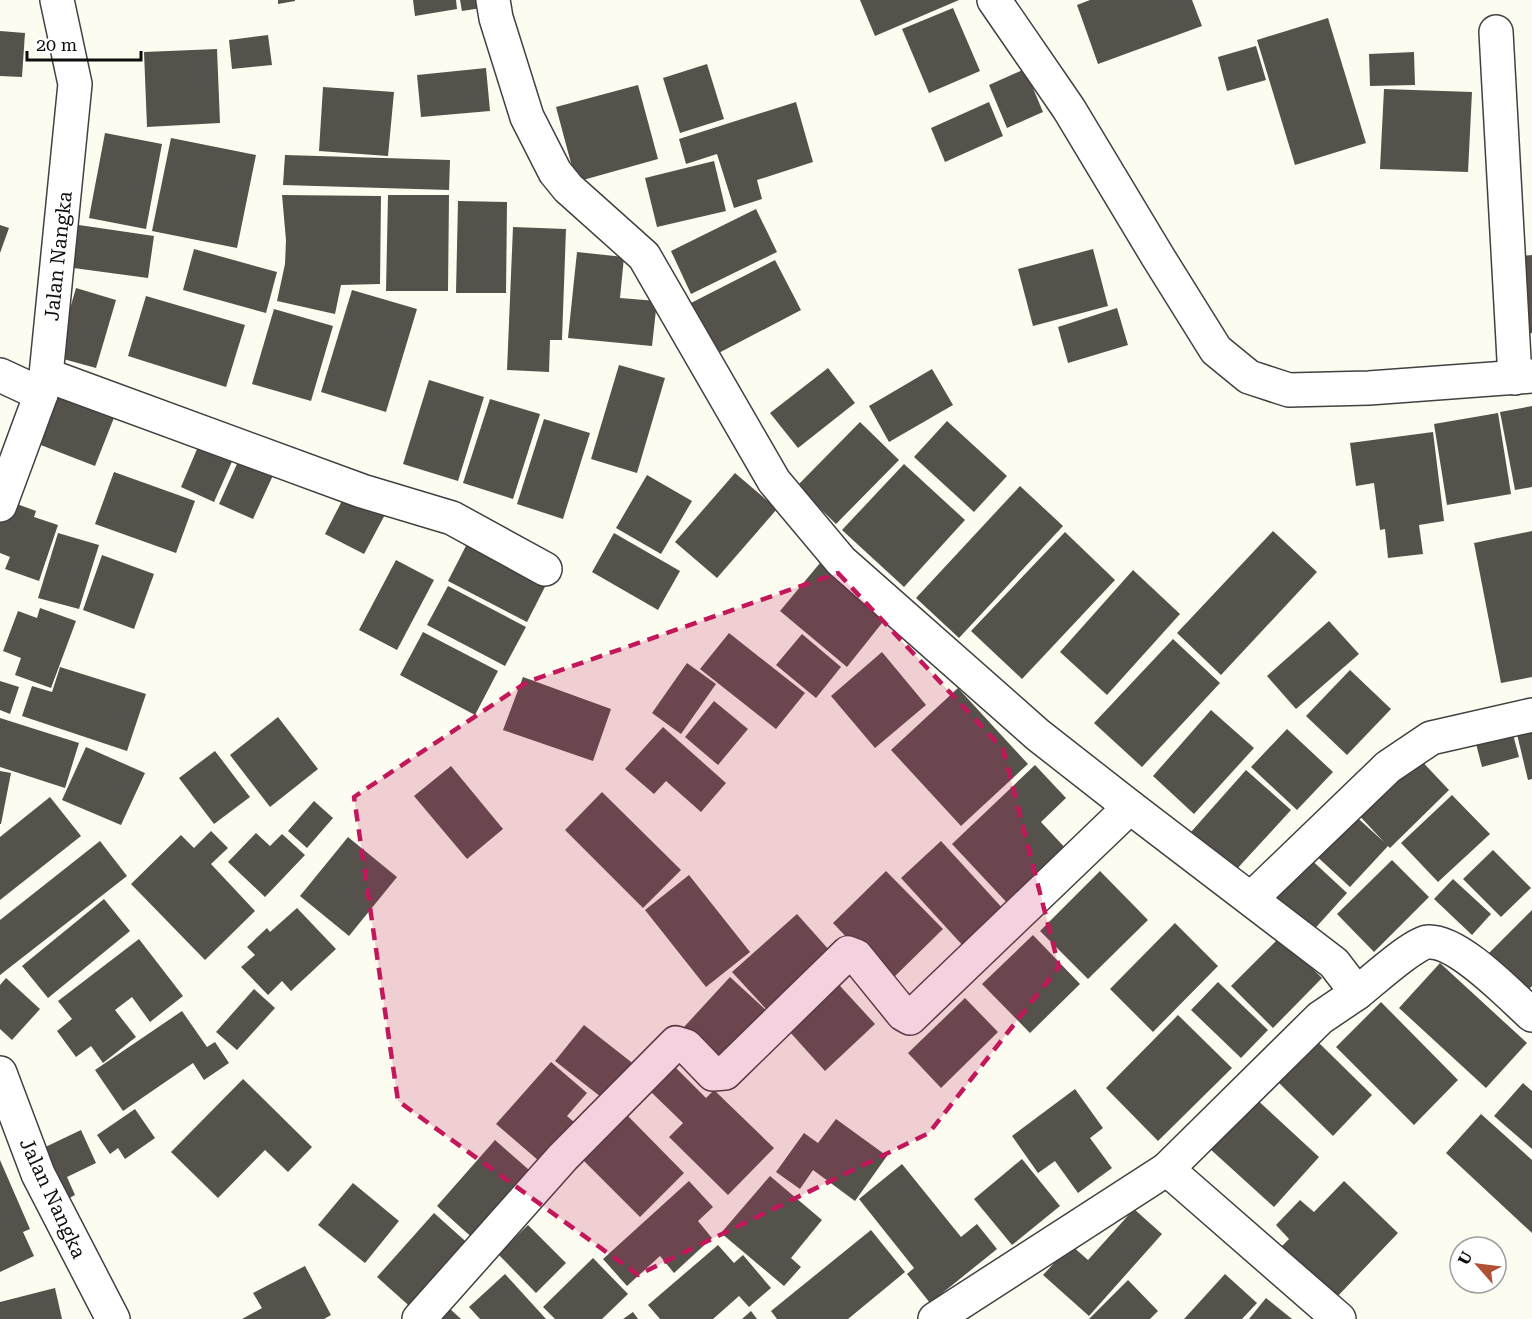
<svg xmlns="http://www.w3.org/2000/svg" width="1532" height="1319" viewBox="0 0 1532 1319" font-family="'Roboto Serif',serif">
<rect width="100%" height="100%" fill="#fcfdf0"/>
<!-- building -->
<g fill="#55524b">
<path d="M278 0H295V1L278 4Z"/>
<path d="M413 0H456L457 9 415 16Z"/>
<path d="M460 0H487L488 7 462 11Z"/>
<path d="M860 0H959L875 36Z"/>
<path d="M1090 0H1192L1202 26 1098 64 1077 5Z"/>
<path d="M953 8 980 71 929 93 902 29Z"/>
<path d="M1328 18 1366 143 1295 165 1257 40Z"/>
<path d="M0 31 25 33 22 77 0 76Z"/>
<path d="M268 35 272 65 232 69 229 40Z"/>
<path d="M1256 46 1266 80 1227 91 1218 57Z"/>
<path d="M217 49 220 123 147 127 144 52Z"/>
<path d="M1414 52 1415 85 1370 86 1369 54Z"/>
<path d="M707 64 724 119 680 133 663 78Z"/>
<path d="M486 68 490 111 421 117 417 75Z"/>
<path d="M1025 69 1043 112 1007 128 989 85Z"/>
<path d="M638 85 658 159 576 182 556 107Z"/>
<path d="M323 87 394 92 388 156 319 151Z"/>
<path d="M1384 89 1472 92 1468 172 1380 169Z"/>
<path d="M796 102 813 162 757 180 762 199 734 208 717 154 686 164 679 139Z"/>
<path d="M989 102 1003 136 945 162 931 128Z"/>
<path d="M105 133 162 144 146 229 89 218Z"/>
<path d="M171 138 256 155 237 248 152 231Z"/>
<path d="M285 155 450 160 449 190 283 185Z"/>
<path d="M714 161 726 211 657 227 645 178Z"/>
<path d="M282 195 381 196 380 284 341 285 335 314 277 301 285 264 286 240Z"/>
<path d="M388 195H449L448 291H386Z"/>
<path d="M458 201 507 202 506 293H456Z"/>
<path d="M756 209 777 252 691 294 671 251Z"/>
<path d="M72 224 154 236 148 278 66 267Z"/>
<path d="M0 225 9 228 0 253Z"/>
<path d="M513 227 566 229 562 340H550L549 372 507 370Z"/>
<path d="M194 249 277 272 266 313 183 290Z"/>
<path d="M1093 249 1108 306 1033 326 1018 269Z"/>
<path d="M577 252 624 257 620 298 657 301 652 346 568 338Z"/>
<path d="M1532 255V333L1517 334 1513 257Z"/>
<path d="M775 260 801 310 713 356 687 305Z"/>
<path d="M76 288 116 300 96 368 56 357Z"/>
<path d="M352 290 417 309 386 412 321 392Z"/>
<path d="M146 296 245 325 226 387 128 356Z"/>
<path d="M1117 308 1128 345 1068 363 1058 327Z"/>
<path d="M274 309 333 326 311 401 252 384Z"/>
<path d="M619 365 665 378 637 473 591 459Z"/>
<path d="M828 368 855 403 798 448 770 413Z"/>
<path d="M932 369 953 405 889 442 869 406Z"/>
<path d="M429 380 484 397 458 481 403 464Z"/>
<path d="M55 387 117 410 95 466 33 442Z"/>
<path d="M490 399 540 414 513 499 463 483Z"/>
<path d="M1532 406V487L1515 490 1500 412Z"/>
<path d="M1498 413 1511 494 1447 505 1434 424Z"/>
<path d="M544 419 590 433 563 519 517 504Z"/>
<path d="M947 421 1007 476 974 512 914 457Z"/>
<path d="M860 422 899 460 836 524 797 486Z"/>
<path d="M1433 432 1444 521 1419 525 1423 554 1388 558 1385 529 1380 530 1374 483 1356 486 1350 443Z"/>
<path d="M200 442 234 457 214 502 181 487Z"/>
<path d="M241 455 275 471 253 519 219 504Z"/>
<path d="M904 464 965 520 904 587 842 530Z"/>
<path d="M114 472 195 501 176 553 95 524Z"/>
<path d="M735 473 777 509 717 578 675 542Z"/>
<path d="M647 475 692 501 661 554 616 528Z"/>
<path d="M1020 486 1063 526 959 638 916 598Z"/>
<path d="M348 489 388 509 364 554 325 534Z"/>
<path d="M6 500 36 511 34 517 58 525 39 581 5 569 10 557 0 553V518Z"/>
<path d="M1273 531 1317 572 1221 675 1177 633Z"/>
<path d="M1532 531V677L1501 683 1474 543Z"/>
<path d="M1065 532 1115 580 1022 679 971 631Z"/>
<path d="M58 533 99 545 79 609 38 598Z"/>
<path d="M614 533 680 571 658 610 592 572Z"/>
<path d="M471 536 550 577 527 622 448 581Z"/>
<path d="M102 555 154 574 134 629 83 610Z"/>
<path d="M396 560 434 580 397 650 359 630Z"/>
<path d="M820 563 886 618 847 667 780 611Z"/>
<path d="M1133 570 1180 614 1107 695 1060 652Z"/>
<path d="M448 586 526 627 505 666 427 625Z"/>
<path d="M40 608 76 621 51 688 15 675 21 658 3 651 18 611 37 618Z"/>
<path d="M1329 621 1359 654 1296 709 1267 676Z"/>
<path d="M423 632 498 671 475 715 400 675Z"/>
<path d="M729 633 805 693 776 729 700 669Z"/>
<path d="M802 634 841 667 816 698 776 665Z"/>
<path d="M1173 639 1220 683 1142 767 1094 723Z"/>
<path d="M882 652 926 705 875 748 831 696Z"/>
<path d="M687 663 716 684 681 734 652 713Z"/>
<path d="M60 667 146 694 127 751 22 716 32 686 52 692Z"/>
<path d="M1350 670 1391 709 1347 755 1306 716Z"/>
<path d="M523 677 611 709 593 761 503 730Z"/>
<path d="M0 681 19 687 10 714 0 710Z"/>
<path d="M958 688 1028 764 961 826 891 750Z"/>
<path d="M714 701 748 729 718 765 685 737Z"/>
<path d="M1211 710 1254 748 1194 814 1153 776Z"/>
<path d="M278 717 318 769 270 807 230 755Z"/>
<path d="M0 718 79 743 65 788 0 767Z"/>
<path d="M1510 723 1519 757 1482 767 1473 732Z"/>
<path d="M1532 723V779L1528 780 1515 726Z"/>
<path d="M663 727 726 783 701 812 666 781 654 794 625 769Z"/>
<path d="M1287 729 1333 772 1297 810 1251 767Z"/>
<path d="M86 747 145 773 121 825 62 800Z"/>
<path d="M215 751 250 797 214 824 179 778Z"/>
<path d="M1415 754 1449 790 1390 848 1388 846 1350 887 1312 852 1350 811 1384 842 1355 811Z"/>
<path d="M1035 765 1066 798 1041 822 1069 852 1011 907 952 844Z"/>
<path d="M451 766 503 829 467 859 414 796Z"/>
<path d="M1246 770 1291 810 1235 871 1191 832Z"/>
<path d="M0 771 11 773 1 824H0Z"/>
<path d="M602 792 681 870 643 908 565 830Z"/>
<path d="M1452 795 1490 834 1438 882 1401 843Z"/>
<path d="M50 797 81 836 0 900V837Z"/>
<path d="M314 801 333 818 307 848 288 831Z"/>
<path d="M211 831 228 848 211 864 255 911 205 960 131 884 181 835 194 848Z"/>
<path d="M256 833 270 846 282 834 305 855 265 897 228 862Z"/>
<path d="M348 837 397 877 349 936 300 896Z"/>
<path d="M100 841 127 876 0 975V920Z"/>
<path d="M941 841 1005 911 965 948 901 878Z"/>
<path d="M1493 850 1531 888 1501 917 1463 879Z"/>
<path d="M1305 854 1347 893 1310 934 1268 895Z"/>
<path d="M1392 860 1429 897 1374 952 1337 914Z"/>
<path d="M886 871 943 929 889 982 833 923Z"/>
<path d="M1100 871 1148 920 1088 979 1040 931Z"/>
<path d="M689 875 750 952 706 987 645 910Z"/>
<path d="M1453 879 1491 914 1472 935 1434 899Z"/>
<path d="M104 899 130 931 48 998 22 966Z"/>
<path d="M297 908 336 949 291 991 282 981 268 995 241 967 255 955 247 947 267 928 270 932Z"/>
<path d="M1532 910V986L1526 992 1489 953Z"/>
<path d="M797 914 830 951 766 1009 732 972Z"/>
<path d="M1175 923 1218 966 1153 1032 1110 989Z"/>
<path d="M1033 935 1080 984 1030 1033 982 984Z"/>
<path d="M1280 937 1322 978 1273 1028 1231 986Z"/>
<path d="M139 939 183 996 150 1022 132 997 115 1010 136 1037 103 1063 91 1046 76 1057 57 1031 72 1019 58 1001Z"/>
<path d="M1440 963 1527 1043 1486 1088 1399 1008Z"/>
<path d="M830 975 875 1024 825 1071 780 1021Z"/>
<path d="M730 977 768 1012 722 1063 684 1027Z"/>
<path d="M6 978 40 1009 12 1040 0 1029V985Z"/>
<path d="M1218 982 1268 1030 1241 1058 1191 1010Z"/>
<path d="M254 989 275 1008 237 1050 216 1032Z"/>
<path d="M965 998 998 1032 941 1088 908 1053Z"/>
<path d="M1381 1002 1458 1080 1414 1125 1336 1047Z"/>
<path d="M182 1011 207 1047 215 1042 229 1063 204 1080 193 1063 123 1111 95 1070Z"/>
<path d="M1178 1015 1232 1068 1158 1141 1106 1088Z"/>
<path d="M584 1025 640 1069 627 1086 617 1078 601 1097 555 1061Z"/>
<path d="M1317 1041 1372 1095 1333 1136 1277 1081Z"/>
<path d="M551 1062 587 1093 567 1116 581 1128 546 1167 496 1124Z"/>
<path d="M674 1066 706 1098 714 1090 774 1148 728 1195 669 1137 683 1123 650 1091Z"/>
<path d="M243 1079 312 1147 288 1172 265 1150 218 1198 171 1152Z"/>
<path d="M1523 1083 1532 1091V1149L1494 1116Z"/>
<path d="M1075 1089 1103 1128 1090 1138 1112 1168 1078 1193 1055 1161 1038 1173 1012 1136Z"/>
<path d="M1254 1097 1319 1157 1274 1207 1209 1148Z"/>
<path d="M135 1109 155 1138 125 1159 118 1148 110 1154 97 1135Z"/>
<path d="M626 1114 684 1173 640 1217 582 1159Z"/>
<path d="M1481 1114 1532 1160V1233L1446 1153Z"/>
<path d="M836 1119 887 1156 855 1201 813 1170 800 1189 776 1172 804 1133 818 1143Z"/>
<path d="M81 1130 96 1163 67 1177 75 1195 62 1202 37 1151Z"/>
<path d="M495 1140 536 1176 477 1242 437 1206Z"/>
<path d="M1022 1159 1060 1206 1012 1245 974 1199Z"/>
<path d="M0 1160 30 1229 23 1232 34 1256 0 1272Z"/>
<path d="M902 1164 961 1237 977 1224 997 1249 930 1303 907 1274 914 1268 859 1199Z"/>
<path d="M770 1176 822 1220 791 1258 801 1267 784 1286 721 1233Z"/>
<path d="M689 1181 713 1207 698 1221 712 1238 674 1273 660 1256 627 1286 603 1259Z"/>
<path d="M1344 1181 1398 1233 1335 1299 1281 1247 1289 1239 1276 1225 1300 1200 1314 1212Z"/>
<path d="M353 1183 399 1221 365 1263 318 1225Z"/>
<path d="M1134 1209 1162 1234 1089 1316 1043 1275 1071 1245 1088 1260Z"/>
<path d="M434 1213 473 1248 416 1312 377 1277Z"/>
<path d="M528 1225 566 1263 536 1293 498 1254Z"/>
<path d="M871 1230 905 1272 848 1319H777L771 1311Z"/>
<path d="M718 1245 734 1263 743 1255 771 1288 749 1307 739 1296 713 1319H660L648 1305Z"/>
<path d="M593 1258 628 1294 602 1319H555L543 1307Z"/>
<path d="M305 1266 331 1315 324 1319H242L262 1308 253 1293Z"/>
<path d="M505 1274 546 1319H480L469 1307Z"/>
<path d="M1225 1274 1257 1303 1242 1319H1184Z"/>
<path d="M1128 1280 1158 1311 1150 1319H1089Z"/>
<path d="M55 1288 62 1319H0V1302Z"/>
<path d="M1266 1298 1292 1319H1249Z"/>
<path d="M449 1308 461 1319H438Z"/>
<path d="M751 1311 757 1319H742Z"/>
<path d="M633 1312 638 1319H623Z"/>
</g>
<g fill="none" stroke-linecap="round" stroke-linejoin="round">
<!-- minor casing -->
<g stroke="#414141" stroke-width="36">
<g id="minor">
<path d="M493 0 496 18 527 117 555 172 568 188 644 256 774 481 841 561 1038 735 1130 807 1334 963 1357 993 1320 1018 1167 1169 935 1319"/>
<path d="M994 0 1069 109 1158 257 1216 350 1249 377 1289 390 1369 388 1532 376"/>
<path d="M1496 32 1515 378"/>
<path d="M0 375 41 394"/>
<path d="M46 375 362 491 452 518 545 569"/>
<path d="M0 505 41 394 46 375 75 84 57 0"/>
<path d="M1251 899 1388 767 1431 738 1532 715"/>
<path d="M1357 993C1370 983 1415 942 1428 942 1458 940 1510 995 1532 1015"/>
<path d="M0 1073 38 1174 113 1319"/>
<path d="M1167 1169 1339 1319"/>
<path d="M419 1319 563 1157 676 1043 686 1046 713 1074 725 1073 848 953 856 956 903 1014 910 1018 1130 807"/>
</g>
</g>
<!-- minor -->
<use href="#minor" stroke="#fff" stroke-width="33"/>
</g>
<!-- marked area -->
<path fill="#c2185b" fill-opacity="0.2" stroke="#c2185b" stroke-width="4.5" stroke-dasharray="12 8" stroke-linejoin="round" d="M838 573 1003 749 1059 967 929 1133 638 1275 398 1101 354 797 527 682Z"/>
<g text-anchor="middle" stroke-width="6" stroke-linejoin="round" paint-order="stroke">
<!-- street labels -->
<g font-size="20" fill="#0e0e0e" stroke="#fff">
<text transform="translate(58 256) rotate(-84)" y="7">Jalan Nangka</text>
<text transform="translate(53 1198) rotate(65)" y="7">Jalan Nangka</text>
</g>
</g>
<!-- north arrow -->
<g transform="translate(1478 1265) rotate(298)"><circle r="28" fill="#ffffff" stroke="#9f9f9f" stroke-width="1.5"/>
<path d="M0-4.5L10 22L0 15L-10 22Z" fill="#b05134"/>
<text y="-9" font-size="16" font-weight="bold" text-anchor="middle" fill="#0e0e0e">U</text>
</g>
<!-- scale -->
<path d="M27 51v9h114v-9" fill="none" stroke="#0e0e0e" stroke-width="3"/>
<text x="36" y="51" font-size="18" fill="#0e0e0e" stroke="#ffffff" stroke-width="4.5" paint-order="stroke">20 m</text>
</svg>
